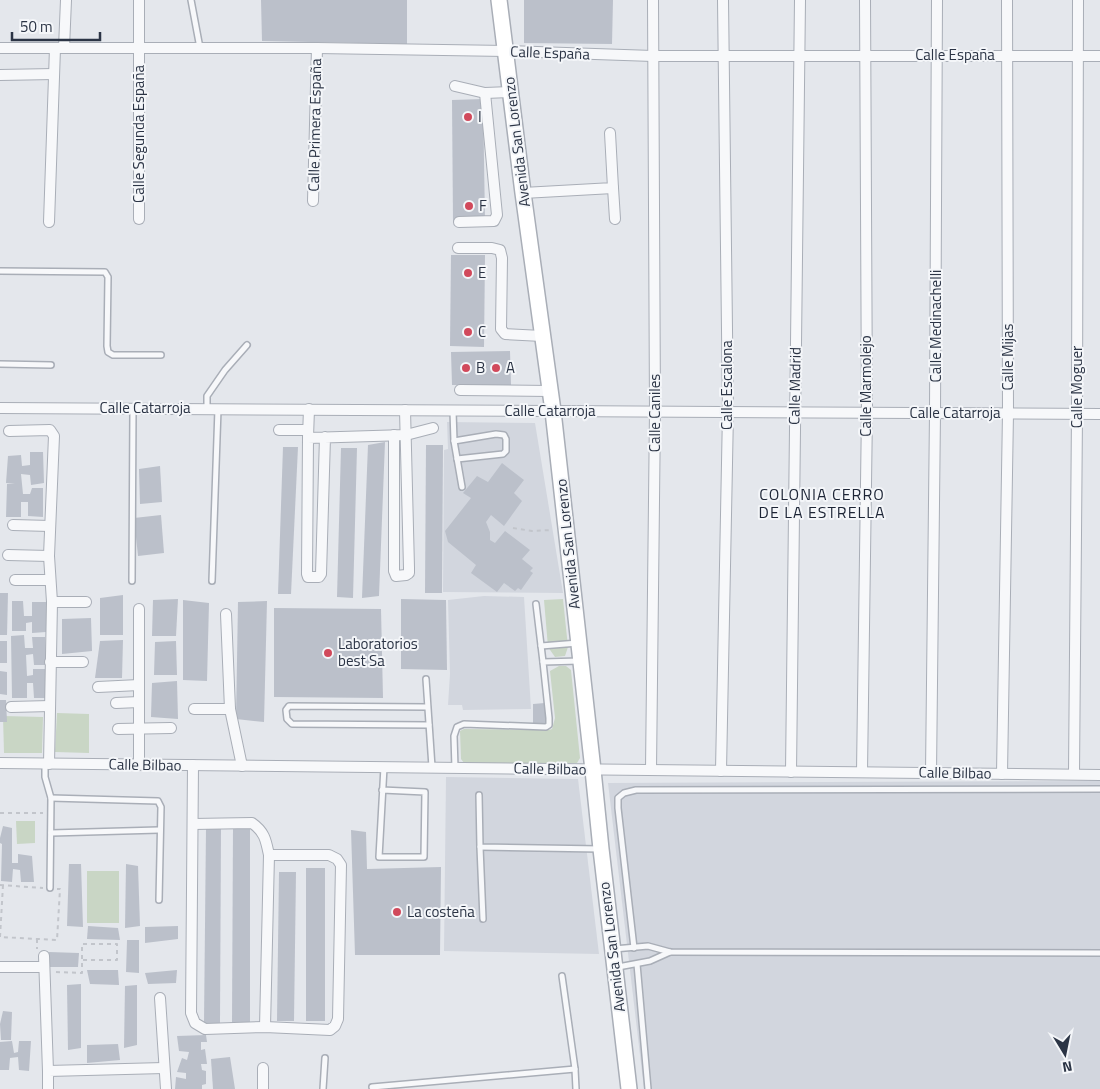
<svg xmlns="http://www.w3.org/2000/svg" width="1100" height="1089" viewBox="0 0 1100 1089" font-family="'Titillium Web',sans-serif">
<rect width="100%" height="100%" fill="#e4e7ec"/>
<!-- built -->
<g fill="#d2d6de">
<path d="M447 422 535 423 563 593 443 592 444 450 448 449Z"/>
<path d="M484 596 524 597 531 709 463 710 462 705H448L450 674 448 600Z"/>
<path d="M446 777 578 779 599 954 444 951Z"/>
<path d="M1100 781V1089H644L608 783Z"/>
</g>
<!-- green -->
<g fill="#c9d6c5">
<path d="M563 599 568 647 565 656 555 657 548 647 544 600Z"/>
<path d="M559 666H566L571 670 580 758 577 763H464L461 759 460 731 464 729 549 730 552 729 555 718 550 671Z"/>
<path d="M57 713 89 714V753L55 752Z"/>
<path d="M3 716 43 717 42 753H4Z"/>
<path d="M16 821H35V843L17 844Z"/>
<rect x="87" y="871" width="32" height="52"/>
</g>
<!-- building -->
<g fill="#bbc0ca">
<path d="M261 0H407V44L262 41Z"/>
<path d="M524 0H613L612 44 524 43Z"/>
<path d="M483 99 485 221 453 222 452 100Z"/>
<path d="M451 255H485L484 347 450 346Z"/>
<path d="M510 351 511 385H452L451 352Z"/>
<path d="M385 442 379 596 362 598 368 445Z"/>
<path d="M426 445H443L442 593H425Z"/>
<path d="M283 447H298L291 594H278Z"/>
<path d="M341 448H357L353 598 337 597Z"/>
<path d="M30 452H43L44 483 31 485 30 475 21 474 23 494H30L32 488H43V517L28 516V502H21V517H6L7 484H15L6 483 8 456 21 455 22 466 30 465Z"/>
<path d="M502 463 524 480 514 493 522 501 504 526 491 515 486 522 490 532V540L495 543 505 531 530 550 522 559 533 568 530 571 533 573 521 590 518 588 515 591 504 583 497 592 471 573 476 565 448 542 445 531 471 498 463 493 477 476 488 482Z"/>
<path d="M160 466 162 502 140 504 139 469Z"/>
<path d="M161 515 164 553 138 556 134 518Z"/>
<path d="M0 593H8L7 635H0Z"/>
<path d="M123 595V635H100V598Z"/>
<path d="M178 599 176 636H152L153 600Z"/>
<path d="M401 599 446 600 447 670 401 669Z"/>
<path d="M183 600 209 603 207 681 183 680Z"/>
<path d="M12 601H23L24 616H32V602H46V632L32 633V622L26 623V631H12Z"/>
<path d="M267 601 264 722 236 719 238 602Z"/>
<path d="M274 608 381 609 383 698 274 697Z"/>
<path d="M91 618 92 651 62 654V619Z"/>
<path d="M24 635 25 648H33L32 637H45L46 665H34L33 654 26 655 27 676 33 675V669H47V698H34L33 683H27V698H12L11 636Z"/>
<path d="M123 640 122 678H95L100 641Z"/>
<rect x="0" y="641" width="7" height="22"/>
<path d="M176 641 177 675H154L155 642Z"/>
<path d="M0 671 7 672V695L0 694Z"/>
<path d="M177 681 178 719 151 717 152 683Z"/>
<path d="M0 700H6L7 722H0Z"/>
<path d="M545 703 546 723H533V704Z"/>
<path d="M3 826 12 828V863H18V854L32 856 34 882H21L20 870 13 869 12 882 1 881 2 844 0 843V838Z"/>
<path d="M233 827H250V1024H232Z"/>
<path d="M206 828H221L220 1023H204Z"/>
<path d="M351 830 366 832 367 869 441 867 440 955H355Z"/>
<path d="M69 864H81L83 927 67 926Z"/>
<path d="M126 864 138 866 140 926 125 928Z"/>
<rect x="306" y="868" width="19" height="153"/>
<path d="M279 872H296L294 1021H277Z"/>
<path d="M88 926 118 928 120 940 87 939Z"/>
<path d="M178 926V939L145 943V927Z"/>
<path d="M127 940H139V973L126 972Z"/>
<path d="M49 952 79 953 78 967H48Z"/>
<path d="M87 970H118L119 985 90 984Z"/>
<path d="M177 970 176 983 148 984 145 973Z"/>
<path d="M81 984V1048L68 1050 67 985Z"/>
<path d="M137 985V1045L124 1048 125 986Z"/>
<path d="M3 1011 12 1012 11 1040H1L0 1024Z"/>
<path d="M206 1035 207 1042H201V1050L205 1049 207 1064H201L202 1070 206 1071V1084L202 1085V1089H175L176 1077 186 1079V1073L177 1072 182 1058 187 1060 189 1052 179 1051 177 1036Z"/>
<path d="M12 1041 14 1053 18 1052 19 1041H31L29 1071 19 1070 18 1057 10 1058 9 1070H0V1042Z"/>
<path d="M118 1044 120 1060 87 1063V1045Z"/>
<path d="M230 1057 235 1089H213L211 1059Z"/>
</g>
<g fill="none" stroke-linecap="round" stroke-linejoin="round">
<!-- lane casing -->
<g stroke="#a9aeb7" stroke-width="8">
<g id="lane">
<path d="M191 0 200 48"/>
<path d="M0 271 105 272 108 277 107 346 108 352 113 355H161"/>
<path d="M0 364 51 365"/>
<path d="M207 409V396L225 370 247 345"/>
<path d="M453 411 454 441 462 487"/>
<path d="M454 441 496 434 504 435 506 439V451L503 454 457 459"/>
<path d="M132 581 133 409"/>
<path d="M212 581 218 409"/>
<path d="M536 604 543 662"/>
<path d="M541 646 578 643"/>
<path d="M426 679 432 767"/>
<path d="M427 707 289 706 286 710 287 719 292 724 429 725"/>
<path d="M45 764V777L51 798 50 888"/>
<path d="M455 768 454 736 457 727 464 724 546 727 549 725V718L543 662 579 661"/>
<path d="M382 790 425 792 424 857H379L384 767"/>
<path d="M479 795 480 847 600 849"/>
<path d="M51 798 158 801 161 807 159 900"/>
<path d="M51 833 159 830"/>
<path d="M480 847 483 919"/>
<path d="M634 948 618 808V798L624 793 636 790 1100 789"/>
<path d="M614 949 648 946 670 952 1100 953"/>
<path d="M637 964 648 1089"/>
<path d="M618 967 650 961 670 952"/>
<path d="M562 976 575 1069 576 1089"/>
<path d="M372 1087 575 1069"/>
<path d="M323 1089 325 1058"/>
</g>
</g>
<!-- street casing -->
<g stroke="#a9aeb7" stroke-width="12">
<g id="street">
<path d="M0 48H317L506 51 653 56H1100"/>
<path d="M64 48 66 0"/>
<path d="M0 75 54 74"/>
<path d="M455 86 485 93 511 92"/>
<path d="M613 188 615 219"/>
<path d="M523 193 613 188 610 133"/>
<path d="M313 201 317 48"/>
<path d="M139 219V0"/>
<path d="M49 222 55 48"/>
<path d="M459 222 494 221 497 215 485 93"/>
<path d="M458 248H492L500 250 502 258 501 329 505 334 542 336"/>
<path d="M460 390 549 391"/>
<path d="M0 408 1100 414"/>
<path d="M279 430H308"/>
<path d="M9 431 50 430 54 436 49 556 52 602 49 764"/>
<path d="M394 435V571L396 576 406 575 409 573V568L405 410"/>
<path d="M308 437 309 409"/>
<path d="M325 437 321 574 319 577H308L307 574 308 438 406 435 433 428"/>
<path d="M13 525 50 526"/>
<path d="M8 555 49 556"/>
<path d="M15 580H50"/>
<path d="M52 602H86"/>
<path d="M226 614 230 709 242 766"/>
<path d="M50 662H83"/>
<path d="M98 687 139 685"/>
<path d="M116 703 139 702"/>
<path d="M11 707 50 706"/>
<path d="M194 709H230"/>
<path d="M118 729 171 728"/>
<path d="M0 763 1100 775"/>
<path d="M139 765V609"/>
<path d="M193 765 191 1013 195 1023 205 1029 265 1027 330 1030 335 1026 338 1019 341 865 337 859 329 855H269"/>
<path d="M651 770 655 411 653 0"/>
<path d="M721 771 728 412 723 0"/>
<path d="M791 772 800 0"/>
<path d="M862 772 867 412 865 0"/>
<path d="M931 773 935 413 937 0"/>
<path d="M1002 774 1008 413 1007 0"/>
<path d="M1074 774 1077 414 1078 0"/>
<path d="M193 824 252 823C265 832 266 841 269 855L265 1027"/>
<path d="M44 956 48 1071"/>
<path d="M0 967H44"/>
<path d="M160 998 166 1089"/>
<path d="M48 1089V1071L164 1068"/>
<path d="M263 1089V1068"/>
</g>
</g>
<!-- secondary casing -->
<g stroke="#a9aeb7" stroke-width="18">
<path id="secondary" d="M499 0 523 193 553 411 593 770 601 849 629 1089"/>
</g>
<!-- path -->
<g stroke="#c2c5cb" stroke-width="2" stroke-dasharray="4 4" stroke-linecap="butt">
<path d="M513 528 532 531 552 530"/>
<path d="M0 813H43"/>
<path d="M0 885 43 888"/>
<path d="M3 885 0 937 57 940 60 889H57"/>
<path d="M37 939V949"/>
<path d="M56 972 82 973V944H117V960H82"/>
</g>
<!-- lane -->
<use href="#lane" stroke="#f7f8fa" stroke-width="5"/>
<!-- street -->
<use href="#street" stroke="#f7f8fa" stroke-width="10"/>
<!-- secondary -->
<use href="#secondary" stroke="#fff" stroke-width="15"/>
</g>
<!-- markers -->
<g fill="#d1495b" stroke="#f4f6f9" stroke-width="2">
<circle cx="468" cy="117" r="5"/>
<circle cx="469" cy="206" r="5"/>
<circle cx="468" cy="273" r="5"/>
<circle cx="468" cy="332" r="5"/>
<circle cx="466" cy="368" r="5"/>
<circle cx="496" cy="368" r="5"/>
<circle cx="328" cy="653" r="5"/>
<circle cx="397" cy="912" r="5"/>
</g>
<g text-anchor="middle" stroke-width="4" stroke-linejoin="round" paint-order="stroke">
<!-- street labels -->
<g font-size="15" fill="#2b3445" stroke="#f4f6f9">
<text transform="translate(550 53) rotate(2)" y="5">Calle España</text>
<text x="955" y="60">Calle España</text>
<text transform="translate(315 125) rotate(-89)" y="5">Calle Primera España</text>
<text transform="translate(139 134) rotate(-90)" y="5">Calle Segunda España</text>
<text transform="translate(517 142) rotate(-97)" y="5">Avenida San Lorenzo</text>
<text transform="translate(936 326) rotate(-90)" y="5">Calle Medinachelli</text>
<text transform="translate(1008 357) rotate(-90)" y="5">Calle Mijas</text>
<text transform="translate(727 385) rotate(-90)" y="5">Calle Escalona</text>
<text transform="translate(795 386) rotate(-89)" y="5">Calle Madrid</text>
<text transform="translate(866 386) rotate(-90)" y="5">Calle Marmolejo</text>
<text transform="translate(1077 387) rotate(-90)" y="5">Calle Moguer</text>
<text x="145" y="413">Calle Catarroja</text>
<text x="550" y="416">Calle Catarroja</text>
<text transform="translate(655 413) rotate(-90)" y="5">Calle Caniles</text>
<text x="955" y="418">Calle Catarroja</text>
<text transform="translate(568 544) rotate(-96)" y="5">Avenida San Lorenzo</text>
<text transform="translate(145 765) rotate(1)" y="5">Calle Bilbao</text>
<text transform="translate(550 769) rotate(1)" y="5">Calle Bilbao</text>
<text transform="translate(955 773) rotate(1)" y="5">Calle Bilbao</text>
<text transform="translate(612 947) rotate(-97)" y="5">Avenida San Lorenzo</text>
</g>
<!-- poi labels -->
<g font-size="15" fill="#2b3445" stroke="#f4f6f9" text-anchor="start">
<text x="478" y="122">I</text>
<text x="479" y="211">F</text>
<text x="478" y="278">E</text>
<text x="478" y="337">C</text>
<text x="476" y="373">B</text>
<text x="506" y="373">A</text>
<text x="338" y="649">Laboratorios<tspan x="338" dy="17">best Sa</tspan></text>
<text x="407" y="917">La costeña</text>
</g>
<!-- neighbourhood labels -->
<g font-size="16" letter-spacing="1" fill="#1d2536" stroke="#f4f6f9">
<text x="822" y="500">COLONIA CERRO<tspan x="822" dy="18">DE LA ESTRELLA</tspan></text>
</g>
</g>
<!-- north arrow -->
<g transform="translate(1065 1054) rotate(170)" stroke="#f4f6f9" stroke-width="4" paint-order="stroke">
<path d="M0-4L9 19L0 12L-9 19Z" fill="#2b3445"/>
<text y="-8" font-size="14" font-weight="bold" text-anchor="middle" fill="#2b3445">N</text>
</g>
<!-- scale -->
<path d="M12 32v8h88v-8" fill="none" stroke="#2b3445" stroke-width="2.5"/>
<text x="20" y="32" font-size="15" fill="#2b3445" stroke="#f4f6f9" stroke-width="4" paint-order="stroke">50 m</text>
</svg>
